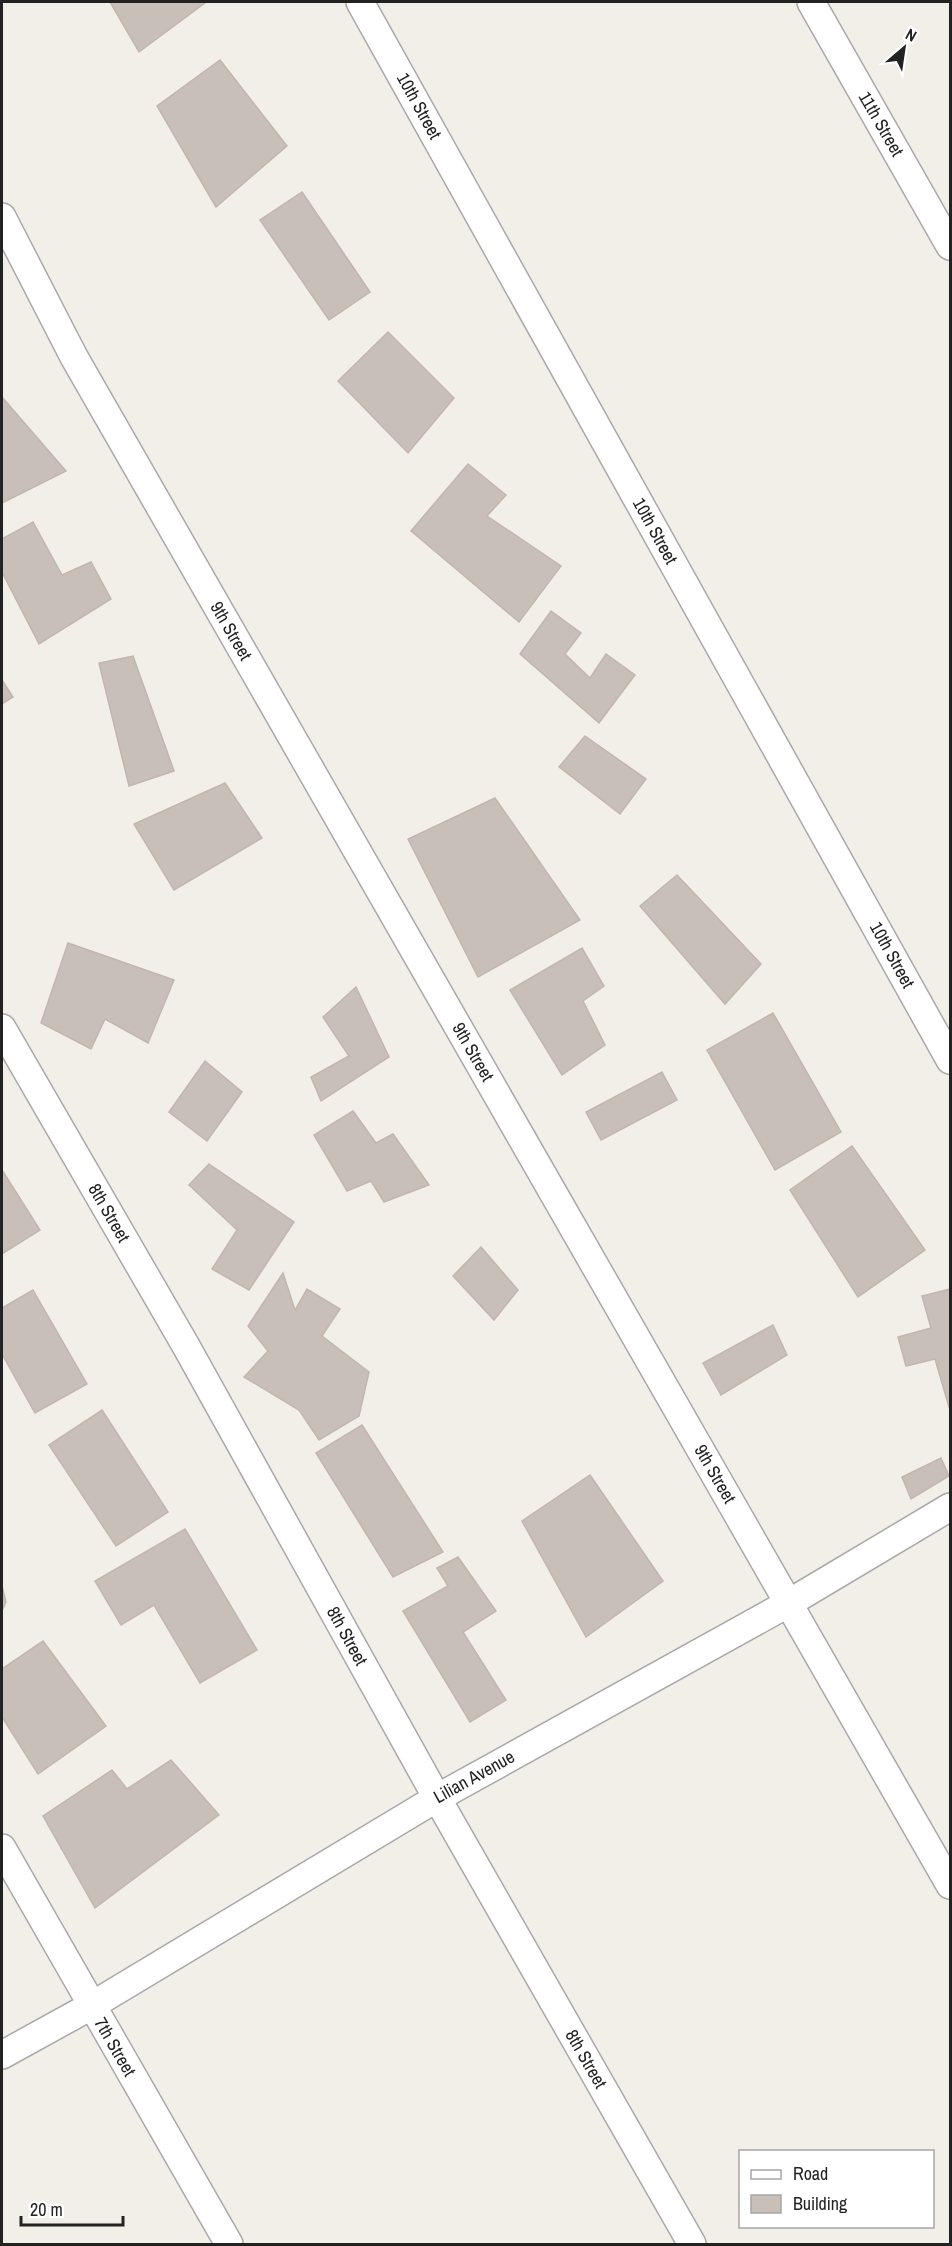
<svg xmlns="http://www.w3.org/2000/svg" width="952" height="2246" viewBox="0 0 952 2246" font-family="'Archivo Narrow',sans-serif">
<rect width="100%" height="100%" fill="#f2efe9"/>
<!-- building -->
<g fill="#c7bfb8" stroke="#c4b6ab" stroke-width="1.5">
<path d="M110 2H204L205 3 139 52Z"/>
<path d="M220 60 287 146 216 207 157 106Z"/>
<path d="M302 192 370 292 329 320 260 220Z"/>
<path d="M388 332 454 398 408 453 338 381Z"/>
<path d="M2 397 66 471 2 503Z"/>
<path d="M468 464 506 495 487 516 561 566 519 622 411 531Z"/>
<path d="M33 522 62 575 91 562 111 599 39 644 2 572V539Z"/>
<path d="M551 611 581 633 565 654 590 678 606 654 635 675 599 723 520 654Z"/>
<path d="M133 656 174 771 129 786 99 663Z"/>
<path d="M2 680 13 697 2 704Z"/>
<path d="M585 736 646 779 620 814 559 767Z"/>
<path d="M225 783 262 838 174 890 134 824Z"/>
<path d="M495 798 580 920 478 977 408 839Z"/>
<path d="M677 875 761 964 725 1004 640 906Z"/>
<path d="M68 943 174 980 148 1043 105 1019 91 1049 41 1023Z"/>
<path d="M582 948 604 986 583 1001 605 1045 562 1075 510 990Z"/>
<path d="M356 987 389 1057 321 1101 311 1077 349 1056 323 1017Z"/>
<path d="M773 1013 841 1132 775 1170 707 1050Z"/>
<path d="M205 1061 242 1092 207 1141 169 1112Z"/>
<path d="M662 1072 677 1100 601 1140 586 1112Z"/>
<path d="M353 1111 376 1143 393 1134 429 1185 384 1202 371 1181 347 1191 314 1135Z"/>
<path d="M852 1146 925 1250 858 1297 790 1190Z"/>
<path d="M209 1164 294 1222 249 1290 212 1269 237 1230 189 1185Z"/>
<path d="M2 1170 40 1230 2 1254Z"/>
<path d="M481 1247 518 1290 494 1320 453 1276Z"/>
<path d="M283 1273 295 1310 307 1289 340 1309 322 1336 369 1372 359 1416 319 1440 299 1410 244 1377 268 1351 248 1326Z"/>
<path d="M950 1289V1406L949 1407 935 1359 906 1366 898 1337 931 1328 922 1296Z"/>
<path d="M33 1290 87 1384 35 1413 2 1354V1308Z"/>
<path d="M773 1325 787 1355 721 1395 703 1363Z"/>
<path d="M102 1410 168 1512 116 1546 49 1445Z"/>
<path d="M362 1425 443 1552 393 1577 316 1453Z"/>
<path d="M941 1458 949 1476 911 1499 902 1477Z"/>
<path d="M590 1475 663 1581 586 1637 522 1521Z"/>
<path d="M185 1529 257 1650 200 1683 154 1605 121 1625 95 1581Z"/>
<path d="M458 1557 496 1611 463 1632 506 1700 470 1722 403 1611 448 1586 437 1568Z"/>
<path d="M2 1586 6 1602 2 1611Z"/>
<path d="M43 1641 106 1726 38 1774 2 1717V1669Z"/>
<path d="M171 1760 219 1815 95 1908 43 1816 112 1770 127 1789Z"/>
</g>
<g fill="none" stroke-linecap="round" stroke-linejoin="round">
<!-- street casing -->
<g stroke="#a9a9a9" stroke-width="30">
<g id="street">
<path d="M360 2 950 1060"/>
<path d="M811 2 950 246"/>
<path d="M2 217 74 357 950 1885"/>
<path d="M2 1028 186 1346 437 1798 692 2244"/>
<path d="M2 1848 229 2244"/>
<path d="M2 2055 91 2006 437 1798 789 1603 950 1507"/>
</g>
</g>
<!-- street -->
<use href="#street" stroke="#fff" stroke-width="27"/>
</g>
<g text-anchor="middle" stroke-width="4.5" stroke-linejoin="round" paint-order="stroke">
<!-- street labels -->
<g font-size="18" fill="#222" stroke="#fff">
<text transform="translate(419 106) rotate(61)" y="6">10th Street</text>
<text transform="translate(881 124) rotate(60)" y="6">11th Street</text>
<text transform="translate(655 531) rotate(61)" y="6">10th Street</text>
<text transform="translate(231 631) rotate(60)" y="6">9th Street</text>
<text transform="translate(892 955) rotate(61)" y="6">10th Street</text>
<text transform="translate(473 1052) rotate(60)" y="6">9th Street</text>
<text transform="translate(109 1213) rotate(60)" y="6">8th Street</text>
<text transform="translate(715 1474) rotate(60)" y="6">9th Street</text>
<text transform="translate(347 1636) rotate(61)" y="6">8th Street</text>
<text transform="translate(474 1777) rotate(-29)" y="6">Lilian Avenue</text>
<text transform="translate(115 2047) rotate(60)" y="6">7th Street</text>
<text transform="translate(586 2059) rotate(60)" y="6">8th Street</text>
</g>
</g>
<!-- border -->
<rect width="952" height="2246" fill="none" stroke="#222222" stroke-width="6"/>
<!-- legend -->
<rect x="739" y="2150" width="195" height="78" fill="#ffffff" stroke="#a7a7a7" stroke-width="1.5"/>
<rect x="751" y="2170" width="30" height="9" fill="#ffffff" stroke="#a7a7a7" stroke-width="1.5"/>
<text x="793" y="2180" font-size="18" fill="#222222">Road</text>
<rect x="751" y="2195" width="30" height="18" fill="#c7bfb8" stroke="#a7a7a7" stroke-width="1.5"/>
<text x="793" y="2210" font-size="18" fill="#222222">Building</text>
<!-- north arrow -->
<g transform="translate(904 48) rotate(29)" stroke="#ffffff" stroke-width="4.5" paint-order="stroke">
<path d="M0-4.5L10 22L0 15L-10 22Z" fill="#222222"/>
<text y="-9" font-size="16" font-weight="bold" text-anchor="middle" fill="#222222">N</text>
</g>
<!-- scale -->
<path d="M21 2216v9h102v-9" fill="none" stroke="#222222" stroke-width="3"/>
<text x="30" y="2216" font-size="18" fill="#222222" stroke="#ffffff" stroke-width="4.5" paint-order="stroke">20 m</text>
</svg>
